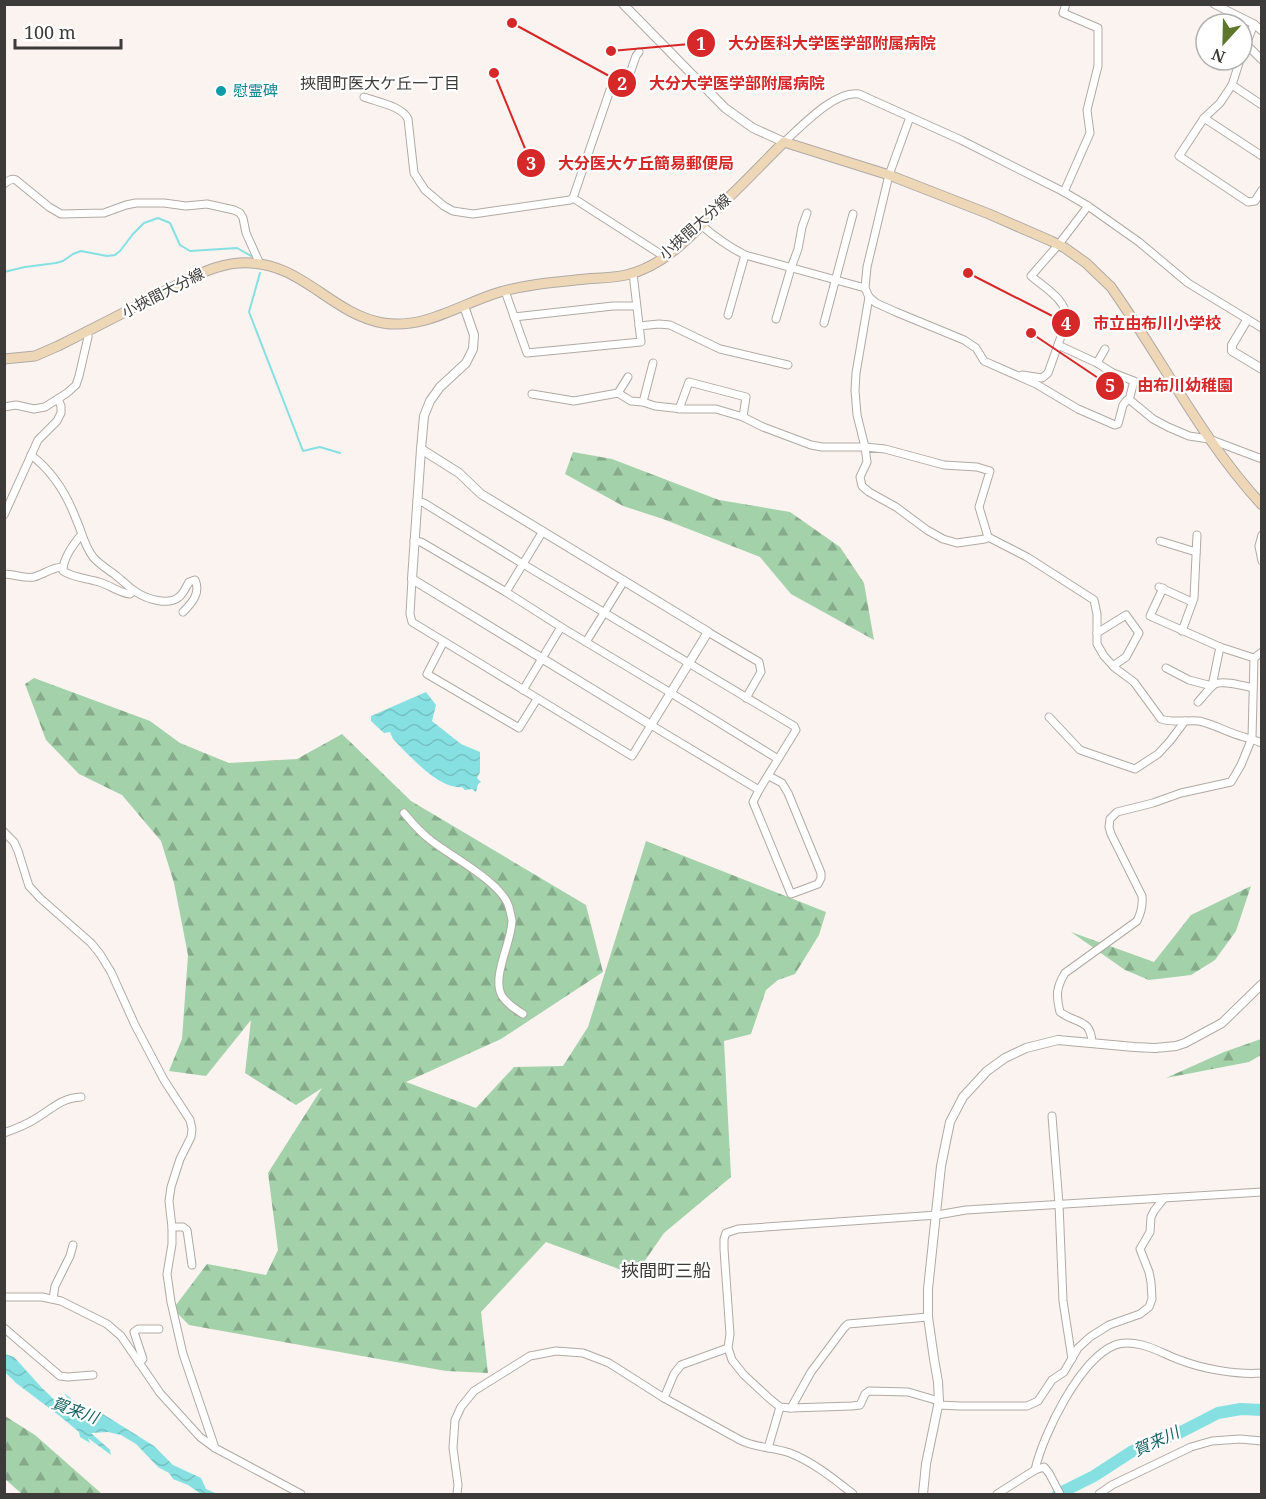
<svg xmlns="http://www.w3.org/2000/svg" width="1266" height="1499" viewBox="0 0 1266 1499" font-family="'Noto Serif','Noto Sans JP',serif">
<defs>
<pattern id="forest-firs" width="22" height="20" patternUnits="userSpaceOnUse" patternTransform="scale(1.5)"><rect width="22" height="20" fill="#a3d1a9"/><path d="M5 1l3.5 6h-7zM16 11l3.5 6h-7z" fill="#86ab8b"/></pattern>
<pattern id="water-waves" width="16" height="10" patternUnits="userSpaceOnUse" patternTransform="scale(1.5)"><rect width="16" height="10" fill="#86e0e1"/><path d="M0 5q4-4 8 0t8 0" fill="none" stroke="#75c1c2"/></pattern>
</defs>
<rect width="100%" height="100%" fill="#faf3ef"/>
<!-- forest -->
<g fill="url(#forest-firs)">
<path d="M573 452 612 459 719 500 790 512 840 547 864 583 874 640 791 594 760 557 663 519 623 506 565 474Z"/>
<path d="M34 678 150 721 180 743 229 763 297 759 342 734 411 801 586 905 603 972 501 1039 406 1082 476 1108 514 1067 563 1066 588 1027 646 841 826 912 819 935 795 974 778 980 766 990 751 1034 724 1041 731 1177 664 1233 635 1275 546 1242 481 1312 488 1373 446 1371 189 1325 173 1309 207 1264 266 1275 278 1250 268 1173 322 1088 296 1105 245 1073 251 1020 206 1076 169 1071 182 1039 188 955 174 883 161 841 122 795 79 774 46 740 25 684Z"/>
<path d="M1251 886 1236 931 1215 960 1191 975 1149 980 1125 970 1071 932 1154 962 1191 915Z"/>
<path d="M1261 1039V1055L1249 1062 1166 1078 1224 1052Z"/>
<path d="M5 1416 35 1435 102 1494H22L5 1479Z"/>
</g>
<!-- water -->
<g fill="url(#water-waves)">
<path d="M426 692 436 705 432 721 461 744 480 752V772L477 778 481 782 478 784 476 792 472 789 465 790 462 787C439 790 408 754 393 739L390 732 384 733 371 721V716Z"/>
<path d="M5 1354 14 1357 42 1388 59 1404 74 1408 64 1393 78 1404 98 1411 154 1446 173 1465 201 1478 206 1489 217 1494H201L188 1485 173 1479 169 1473 158 1467 136 1444 121 1435 108 1432 91 1433 110 1450 111 1455 88 1438 90 1443 80 1437 79 1432 61 1417 16 1383 5 1372Z"/>
</g>
<g fill="none" stroke-linecap="round" stroke-linejoin="round">
<!-- stream -->
<g stroke="#86e0e1" stroke-width="2">
<path d="M4 272 25 267 56 263 63 261 73 254 81 251 107 256 115 255 120 251 133 234 144 223 158 218 170 223 180 245 190 251 237 248 253 257"/>
<path d="M260 273 249 312 303 451 320 447 340 453"/>
</g>
<!-- river -->
<path stroke="#86e0e1" stroke-width="12" d="M1058 1494 1094 1476 1131 1452 1148 1444 1181 1432 1218 1413 1241 1409 1262 1410"/>
<!-- minor casing -->
<g stroke="#b0aaa5" stroke-width="9">
<g id="minor">
<path d="M1214 4 1254 24 1262 31"/>
<path d="M1246 44 1262 60"/>
<path d="M1242 55 1254 24"/>
<path d="M1240 60 1232 85 1220 103 1204 118 1179 156 1248 202 1255 201 1262 190"/>
<path d="M1232 85 1262 105"/>
<path d="M364 97C377 102 402 106 408 119L414 173 425 190 444 206 453 211 473 214 570 200 573 198 610 90 614 87 624 91 636 56 639 52"/>
<path d="M910 117 889 175 867 267 865 288 869 297 876 303 896 312 964 340 976 348 984 361 1036 384 1078 409 1115 425 1118 424 1123 405 1127 400H1130L1153 419 1168 427 1189 436 1209 439 1262 459"/>
<path d="M1204 118 1262 156"/>
<path d="M784 142C802 126 835 90 859 94L961 140 1064 192 1088 206 1139 242 1188 283 1262 328"/>
<path d="M4 184C8 181 11 178 16 180L49 207 61 214 104 213 126 205 136 203H164L186 206 207 204 234 210 240 213 243 218 246 233 260 264"/>
<path d="M1064 192 1090 133 1087 110 1098 66V28L1063 13 1066 4"/>
<path d="M573 198 665 257"/>
<path d="M1088 206 1059 244 1031 276C1045 288 1069 301 1066 321 1065 329 1060 338 1058 345L1097 363 1113 373 1134 381 1129 400"/>
<path d="M701 225C715 237 729 247 745 255L865 288"/>
<path d="M505 291 527 353 641 342 633 273"/>
<path d="M728 315 745 255"/>
<path d="M514 317 613 306H636"/>
<path d="M776 319 791 268 798 249 802 227 807 213"/>
<path d="M824 323 853 214"/>
<path d="M639 326 659 324 670 325 720 349 788 365"/>
<path d="M1097 363 1105 349"/>
<path d="M1022 375 1042 378 1048 373 1058 345"/>
<path d="M618 393 628 377"/>
<path d="M532 394 574 401 618 393 631 401 643 402 655 406 683 409H716L743 417 763 427 811 445 822 447H865L857 415 855 390 856 373 869 297"/>
<path d="M643 402 653 363"/>
<path d="M4 407 16 405 34 409 45 407 67 393 76 385 79 376 88 337V330"/>
<path d="M679 409 689 382 746 397 743 417"/>
<path d="M31 455C52 471 67 495 76 519 82 532 84 545 93 557 99 564 107 569 114 574 122 580 128 587 136 592 147 599 168 606 179 597 184 593 186 587 189 582L195 580C201 593 192 603 183 612"/>
<path d="M4 515 38 440 57 421 61 413V406L58 399"/>
<path d="M81 535C73 545 63 558 63 571 74 578 86 578 99 582 110 585 119 593 130 594L134 591"/>
<path d="M1262 535 1259 546 1262 561"/>
<path d="M988 537 979 507 990 471 977 467 944 465 885 449 865 447 867 462 860 477 862 486 869 492 896 507 927 530 943 539 957 543 985 539 988 537 1027 557 1094 600 1097 614V644L1104 656 1115 668 1134 682 1161 719C1170 723 1188 720 1199 721 1214 724 1228 733 1244 737 1250 739 1255 740 1262 743"/>
<path d="M414 541 421 542 506 592 561 627 671 693 778 759"/>
<path d="M1160 541 1196 552"/>
<path d="M4 574C14 574 25 579 34 577 44 574 51 568 62 567"/>
<path d="M412 579 410 614 412 622 632 756 651 725 759 790 796 730 794 726 523 564 424 503 417 501"/>
<path d="M1159 587 1192 602"/>
<path d="M1163 588 1150 616 1220 647 1254 658"/>
<path d="M506 592 543 531"/>
<path d="M1182 631 1194 598 1197 535"/>
<path d="M708 632 759 662 761 672 746 698"/>
<path d="M1097 633 1126 615 1139 633 1126 657 1113 666"/>
<path d="M586 642 624 581"/>
<path d="M443 643 427 674 519 728 537 699"/>
<path d="M1166 668 1189 680 1212 686 1220 647"/>
<path d="M523 690 561 627"/>
<path d="M1198 702C1203 697 1209 688 1215 684 1223 680 1244 686 1253 688"/>
<path d="M1049 717 1080 750 1135 769 1158 754 1170 741 1185 721"/>
<path d="M759 790 753 802 791 894 818 884 821 878V873L788 793 782 783 769 776"/>
<path d="M404 813C413 824 422 834 433 842 454 858 502 883 509 907 510 911 511 916 512 920 512 942 491 977 502 996 507 1004 515 1009 523 1014"/>
<path d="M4 832 14 842 18 851 29 886 40 898 91 943 100 954 111 972 135 1025 164 1080 190 1120 192 1129 191 1137 180 1159 171 1187 169 1201 172 1227V1244L167 1274 171 1302 183 1354 215 1448"/>
<path d="M1092 1043C1091 1018 1076 1024 1060 1012 1056 995 1056 988 1065 973L1137 921C1141 913 1143 906 1142 896L1111 834 1109 827 1110 819 1117 812 1153 803 1181 793 1231 782 1241 765 1252 738 1254 658 1262 652"/>
<path d="M1052 1116 1059 1204 1063 1301 1072 1359"/>
<path d="M4 1133C15 1129 26 1125 35 1119 52 1109 61 1098 81 1097"/>
<path d="M172 1227H183L187 1230 192 1265"/>
<path d="M4 1297H42L61 1301 107 1324 121 1336 160 1393 200 1437 215 1448 301 1494"/>
<path d="M53 1299 55 1286 70 1256 73 1245"/>
<path d="M4 1328 60 1376 68 1377 93 1375"/>
<path d="M139 1363 143 1359 134 1332 138 1329H159"/>
<path d="M664 1398 674 1374 681 1365 728 1348"/>
<path d="M939 1401 908 1392 869 1391 865 1394 860 1405 852 1406 791 1408 780 1407 770 1399 744 1375 732 1360 728 1348 730 1334 724 1249V1239L726 1233 738 1229 937 1215 966 1210 1262 1192"/>
<path d="M938 1405 960 1406H1027L1038 1401 1052 1380 1064 1372 1078 1348 1090 1337 1109 1325 1140 1314 1149 1307 1152 1299 1151 1282 1149 1272 1140 1249 1150 1232 1151 1217 1154 1211 1164 1198"/>
<path d="M791 1408 811 1372 844 1328 848 1324 928 1317"/>
<path d="M768 1448 780 1407"/>
<path d="M1035 1470C1043 1434 1080 1359 1115 1345 1123 1342 1134 1343 1142 1345 1155 1348 1168 1356 1180 1360 1203 1369 1237 1375 1262 1373"/>
<path d="M457 1494 458 1485 453 1448 455 1420 461 1407 474 1391 530 1356 556 1351 583 1353 609 1363 664 1398 740 1440C755 1448 773 1447 790 1453 813 1462 834 1479 853 1494"/>
<path d="M997 1494 1035 1470 1044 1467 1049 1473 1060 1494"/>
<path d="M1099 1494 1112 1485 1191 1447 1212 1441 1240 1439 1262 1441"/>
</g>
</g>
<!-- tertiary casing -->
<g stroke="#b0aaa5" stroke-width="10">
<g id="tertiary">
<path d="M623 4 725 108 753 128 784 142"/>
<path d="M1247 320 1232 345V351L1262 369"/>
<path d="M421 449 459 473 481 494 708 632 651 725 412 579 421 449 424 416 430 401 440 387 466 363 473 349 474 335 464 306"/>
<path d="M923 1494 926 1464 939 1401 938 1382 934 1359 928 1317V1289L941 1166 950 1122 963 1097 987 1071 1005 1058 1026 1048 1058 1040 1134 1047 1155 1048 1176 1046 1185 1043 1222 1023 1262 984"/>
</g>
</g>
<!-- secondary casing -->
<g stroke="#b0aaa5" stroke-width="11">
<path id="secondary" d="M4 359 35 356 58 346C92 329 126 312 159 294 184 282 210 265 239 263 301 259 328 313 383 323 425 330 462 303 500 292 528 284 557 282 586 279 599 278 613 278 626 275 666 266 696 231 723 203 744 183 764 162 784 142L889 175 989 214 1051 241 1065 248 1086 263 1111 287C1162 359 1201 439 1262 505"/>
</g>
<!-- minor -->
<use href="#minor" stroke="#fff" stroke-width="7"/>
<!-- tertiary -->
<use href="#tertiary" stroke="#fff" stroke-width="8"/>
<!-- secondary -->
<use href="#secondary" stroke="#eed7b7" stroke-width="9"/>
</g>
<!-- markers -->
<circle fill="#0f9aa8" stroke="#fff" stroke-width="2" cx="221" cy="91" r="6"/>
<g text-anchor="middle" stroke-width="4.5" stroke-linejoin="round" paint-order="stroke">
<!-- culture labels -->
<g font-size="15" fill="#0d838f" stroke="#fff" text-anchor="start">
<text x="233" y="96">慰霊碑</text>
</g>
<!-- street labels -->
<g font-size="15" fill="#3d3b39" stroke="#fff">
<text transform="translate(695 227) rotate(-42)" y="5">小挾間大分線</text>
<text transform="translate(163 293) rotate(-27)" y="5">小挾間大分線</text>
</g>
<!-- neighbourhood labels -->
<g font-size="16" fill="#3d3b39" stroke="#fff">
<text x="380" y="89">挾間町医大ケ丘一丁目</text>
</g>
<!-- water labels -->
<g font-size="16" font-style="italic" fill="#166263" stroke="#fff">
<text transform="translate(75 1410) rotate(20)" y="6">賀来川</text>
<text transform="translate(1156 1441) rotate(-25)" y="6">賀来川</text>
</g>
<!-- quarter labels -->
<g font-size="18" fill="#3d3b39" stroke="#fff">
<text x="666" y="1277">挾間町三船</text>
</g>
</g>
<!-- callouts -->
<path fill="none" stroke="#d62828" stroke-width="2" d="M611 51L701 43M512 23L622 83M494 73L531 163M968 273L1066 323M1031 333L1110 386"/>
<g fill="#d62828" stroke="#fff" stroke-width="2">
<circle cx="611" cy="51" r="6"/>
<circle cx="512" cy="23" r="6"/>
<circle cx="494" cy="73" r="6"/>
<circle cx="968" cy="273" r="6"/>
<circle cx="1031" cy="333" r="6"/>
<circle cx="701" cy="43" r="15"/>
<circle cx="622" cy="83" r="15"/>
<circle cx="531" cy="163" r="15"/>
<circle cx="1066" cy="323" r="15"/>
<circle cx="1110" cy="386" r="15"/>
</g>
<g font-size="18" text-anchor="middle" font-weight="bold" fill="#fff">
<text x="701" y="50">1</text>
<text x="622" y="90">2</text>
<text x="531" y="170">3</text>
<text x="1066" y="330">4</text>
<text x="1110" y="392">5</text>
</g>
<g font-size="16" text-anchor="middle" font-weight="bold" fill="#d62828" stroke="#fff" stroke-width="4.5" stroke-linejoin="round" paint-order="stroke">
<text x="832" y="49">大分医科大学医学部附属病院</text>
<text x="737" y="89">大分大学医学部附属病院</text>
<text x="646" y="169">大分医大ケ丘簡易郵便局</text>
<text x="1157" y="329">市立由布川小学校</text>
<text x="1185" y="391">由布川幼稚園</text>
</g>
<!-- border -->
<rect width="1266" height="1499" fill="none" stroke="#3d3b39" stroke-width="12"/>
<!-- north arrow -->
<g transform="translate(1224 42) rotate(202)"><circle r="28" fill="#ffffff" stroke="#b1b1b0" stroke-width="1.5"/>
<path d="M0-4.5L10 22L0 15L-10 22Z" fill="#5e7629"/>
<text y="-9" font-size="16" font-weight="bold" text-anchor="middle" fill="#3d3b39">N</text>
</g>
<!-- scale -->
<path d="M15 39v9h106v-9" fill="none" stroke="#3d3b39" stroke-width="3"/>
<text x="24" y="39" font-size="18" fill="#3d3b39" stroke="#ffffff" stroke-width="4.5" paint-order="stroke">100 m</text>
</svg>
